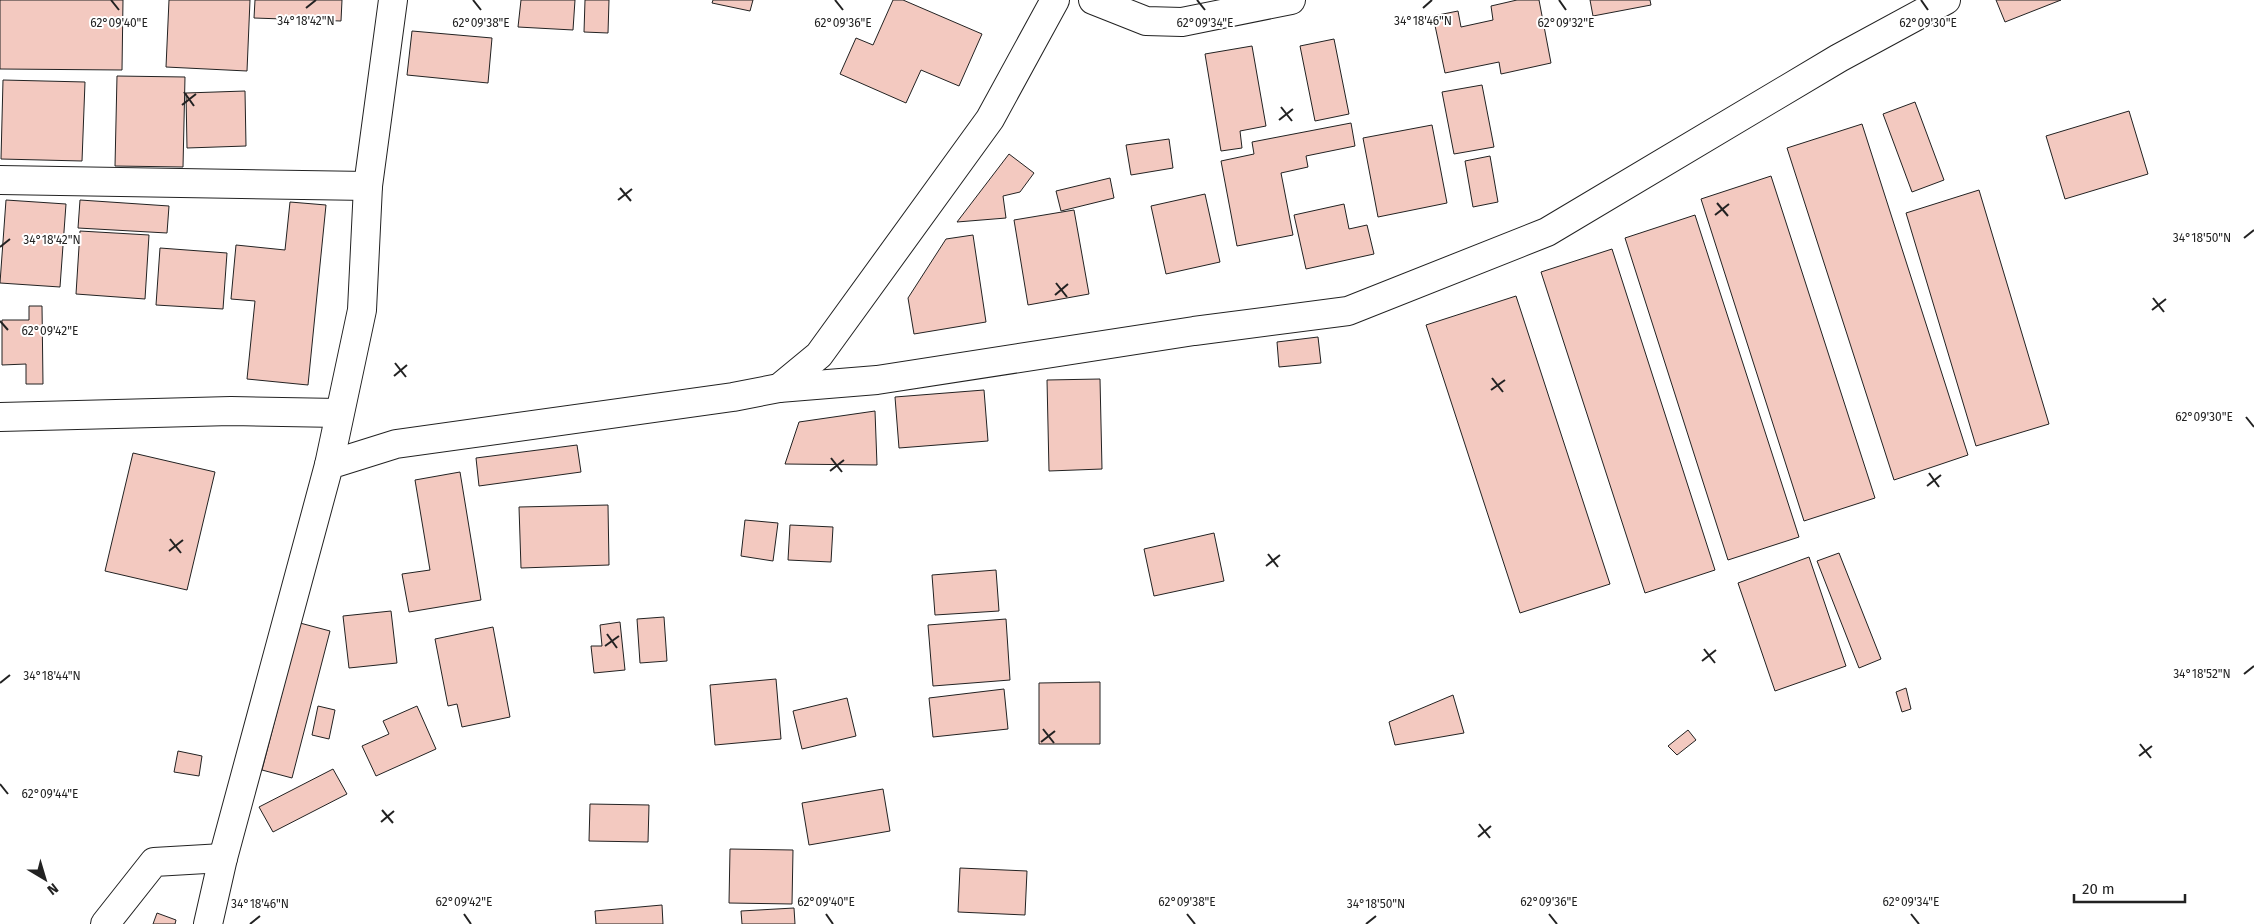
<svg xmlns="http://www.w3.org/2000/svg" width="2254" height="924" viewBox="0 0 2254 924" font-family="'Fira Sans',sans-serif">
<rect width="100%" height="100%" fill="#fff"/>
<!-- building -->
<g fill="#f3c9c0" stroke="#222">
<path d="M0 0H123L122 70 0 69Z"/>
<path d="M169 0H250L247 71 166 67Z"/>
<path d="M255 0H342L341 21 254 18Z"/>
<path d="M521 0H575L573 30 518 27Z"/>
<path d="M585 0H609L608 33 584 32Z"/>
<path d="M713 0H753L750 11 712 3Z"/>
<path d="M893 0H903L982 34 959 86 921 70 906 103 840 74 856 38 873 45Z"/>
<path d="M1517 0H1539L1551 63 1501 74 1499 62 1445 73 1433 16 1458 11 1461 27 1493 20 1491 6Z"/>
<path d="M1590 0H1650L1651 5 1593 16Z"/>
<path d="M1996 0H2061L2005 22Z"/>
<path d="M412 31 492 38 488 83 407 75Z"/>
<path d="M1334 39 1349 114 1315 121 1300 46Z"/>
<path d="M1252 46 1266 126 1240 131 1242 148 1221 151 1205 54Z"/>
<path d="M117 76 185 77 183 167 115 166Z"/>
<path d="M3 80 85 82 82 161 1 159Z"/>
<path d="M1482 85 1494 147 1454 154 1442 92Z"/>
<path d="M245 91 246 146 187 148 186 93Z"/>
<path d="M1915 102 1944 180 1912 192 1883 114Z"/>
<path d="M2129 111 2148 174 2065 199 2046 136Z"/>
<path d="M1351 123 1355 146 1306 156 1308 167 1281 173 1293 235 1237 246 1221 161 1254 154 1252 142Z"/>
<path d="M1862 124 1968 455 1894 480 1787 148Z"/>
<path d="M1432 125 1447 203 1378 217 1363 138Z"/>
<path d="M1169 139 1173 168 1131 175 1126 145Z"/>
<path d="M1009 154 1034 173 1020 192 1003 196 1006 218 957 222Z"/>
<path d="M1490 156 1498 202 1473 207 1465 161Z"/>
<path d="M1771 176 1875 498 1804 521 1701 199Z"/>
<path d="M1110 178 1114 198 1061 211 1056 191Z"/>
<path d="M1979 190 2049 424 1976 446 1906 213Z"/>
<path d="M1205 194 1220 262 1166 274 1151 206Z"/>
<path d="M6 200 66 204 60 287 0 283Z"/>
<path d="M80 200 169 206 167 233 78 228Z"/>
<path d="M290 202 326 205 308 385 247 379 255 301 231 299 236 245 285 250Z"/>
<path d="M1344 204 1349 229 1367 225 1374 254 1306 269 1294 215Z"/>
<path d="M1074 210 1089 294 1028 305 1014 220Z"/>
<path d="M1695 215 1799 537 1728 560 1625 238Z"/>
<path d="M80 231 149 235 145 299 76 294Z"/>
<path d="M973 235 986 322 914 334 908 298 946 239Z"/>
<path d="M160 248 227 253 223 309 156 305Z"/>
<path d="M1612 249 1715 570 1645 593 1541 272Z"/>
<path d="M1516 296 1610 584 1520 613 1426 325Z"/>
<path d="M29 306H42L43 384H26V364L2 365V320H29Z"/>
<path d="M1318 337 1321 363 1279 367 1277 342Z"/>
<path d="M1100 379 1102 469 1049 471 1047 380Z"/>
<path d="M984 390 988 441 899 448 895 397Z"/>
<path d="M875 411 877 465 785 464 799 422Z"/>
<path d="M577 445 581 472 479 486 476 458Z"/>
<path d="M133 453 215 472 187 590 105 571Z"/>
<path d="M460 472 481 600 409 612 402 574 430 570 415 480Z"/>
<path d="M608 505 609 565 521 568 519 507Z"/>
<path d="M745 520 778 523 773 561 741 556Z"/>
<path d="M790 525 833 527 831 562 788 560Z"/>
<path d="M1214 533 1224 581 1154 596 1144 549Z"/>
<path d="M1839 553 1881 659 1859 668 1817 561Z"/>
<path d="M1809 557 1846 666 1775 691 1738 583Z"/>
<path d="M996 570 999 611 935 615 932 575Z"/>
<path d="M391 611 397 663 349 668 343 616Z"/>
<path d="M664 617 667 661 640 663 637 619Z"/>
<path d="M1006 619 1010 680 933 686 928 625Z"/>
<path d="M620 622 625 670 594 673 591 646H602L600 625Z"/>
<path d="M300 623 330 631 292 778 262 770Z"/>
<path d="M493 627 510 717 462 727 457 704 448 706 435 639Z"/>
<path d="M776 679 781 739 715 745 710 685Z"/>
<path d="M1100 682V744H1039V683Z"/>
<path d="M1906 688 1911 709 1902 712 1896 692Z"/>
<path d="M1004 689 1008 729 933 737 929 698Z"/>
<path d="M1453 695 1464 733 1395 745 1389 722Z"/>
<path d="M847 698 856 736 802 749 793 711Z"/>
<path d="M318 706 335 710 329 739 312 735Z"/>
<path d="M417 706 436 749 376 776 362 746 389 734 383 721Z"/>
<path d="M1688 730 1696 740 1677 755 1668 746Z"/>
<path d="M178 751 202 756 199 776 174 772Z"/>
<path d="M333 769 347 794 273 832 259 807Z"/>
<path d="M883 789 890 831 809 845 802 803Z"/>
<path d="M590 804 649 805 648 842 589 841Z"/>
<path d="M730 849 793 850 792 904 729 903Z"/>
<path d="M960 868 1027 871 1025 915 958 912Z"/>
<path d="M662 905 663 924H596L595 911Z"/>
<path d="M794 908 795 924H742L741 911Z"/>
<path d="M157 913 176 920 175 924H153Z"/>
</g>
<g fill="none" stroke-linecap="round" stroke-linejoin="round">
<!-- minor casing -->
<g stroke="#222" stroke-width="30">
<g id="minor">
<path d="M1093 0 1146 21 1182 22 1291 0"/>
<path d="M0 180 368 186"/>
<path d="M779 388 877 380 1194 331 1348 311 1547 232 1839 58 1946 0"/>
<path d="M0 417 231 411 339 413"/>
<path d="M329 465 362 310 368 186 393 0"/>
<path d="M105 924 154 862 223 858"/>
<path d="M208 924 223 858 329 465 396 444 733 397 779 388 819 355 990 119 1055 0"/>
</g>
</g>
<!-- minor -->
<use href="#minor" stroke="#fff" stroke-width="28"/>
</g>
<!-- ticks -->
<path fill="none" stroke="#222" stroke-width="2" d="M111 0 119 10M473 0 481 10M835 0 843 10M1197 0 1205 10M1559 0 1566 10M1921 0 1928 10M306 8 316 0M1423 8 1432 0M184 92 194 106M182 105 196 94M1281 107 1292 121M1279 120 1293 109M620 188 631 201M618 200 632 189M1717 203 1728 216M1715 215 1729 204M2244 238 2254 230M0 247 10 239M1056 283 1067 297M1055 295 1068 284M2153 298 2164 312M2152 310 2166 299M0 321 8 330M395 363 406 377M394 376 407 365M1492 378 1503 392M1491 390 1505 380M2246 417 2254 427M831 458 842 472M830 471 844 460M1929 473 1939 487M1927 486 1941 475M170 539 181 553M169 551 183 540M1268 554 1278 567M1266 566 1280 555M607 634 617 648M605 646 619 636M1704 649 1715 663M1702 661 1716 650M2244 674 2254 666M0 683 10 675M1043 729 1054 743M1041 742 1055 731M2140 744 2151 758M2139 756 2152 746M0 784 8 794M382 810 393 823M381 822 394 811M1479 824 1490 838M1478 837 1491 826M464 914 471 924M826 914 833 924M1187 914 1195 924M1549 914 1557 924M1911 914 1919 924M250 924 260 916M1366 924 1376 916"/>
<g font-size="12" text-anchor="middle" fill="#222" stroke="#fff" stroke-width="4" stroke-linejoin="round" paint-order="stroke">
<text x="306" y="25">34°18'42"N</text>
<text x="1423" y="25">34°18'46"N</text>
<text x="119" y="27">62°09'40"E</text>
<text x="481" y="27">62°09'38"E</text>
<text x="843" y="27">62°09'36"E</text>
<text x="1205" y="27">62°09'34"E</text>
<text x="1566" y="27">62°09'32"E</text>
<text x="1928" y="27">62°09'30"E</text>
<text x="2202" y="242">34°18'50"N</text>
<text x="52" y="244">34°18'42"N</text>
<text x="50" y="335">62°09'42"E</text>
<text x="2204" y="421">62°09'30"E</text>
<text x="2202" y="678">34°18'52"N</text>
<text x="52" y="680">34°18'44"N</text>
<text x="50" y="798">62°09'44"E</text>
<text x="464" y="906">62°09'42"E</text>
<text x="826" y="906">62°09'40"E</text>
<text x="1187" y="906">62°09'38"E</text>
<text x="1549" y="906">62°09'36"E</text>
<text x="1911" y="906">62°09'34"E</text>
<text x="260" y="908">34°18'46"N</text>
<text x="1376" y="908">34°18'50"N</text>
</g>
<!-- north arrow -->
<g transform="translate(45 879) rotate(142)" stroke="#ffffff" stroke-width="4" paint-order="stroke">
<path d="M0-4L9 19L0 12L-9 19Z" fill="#222222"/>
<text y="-8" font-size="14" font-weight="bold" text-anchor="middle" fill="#222222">N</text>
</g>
<!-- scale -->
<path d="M2074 894v8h111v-8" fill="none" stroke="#222222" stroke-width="2.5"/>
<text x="2082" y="894" font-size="15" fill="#222222" stroke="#ffffff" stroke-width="4" paint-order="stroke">20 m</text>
</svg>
